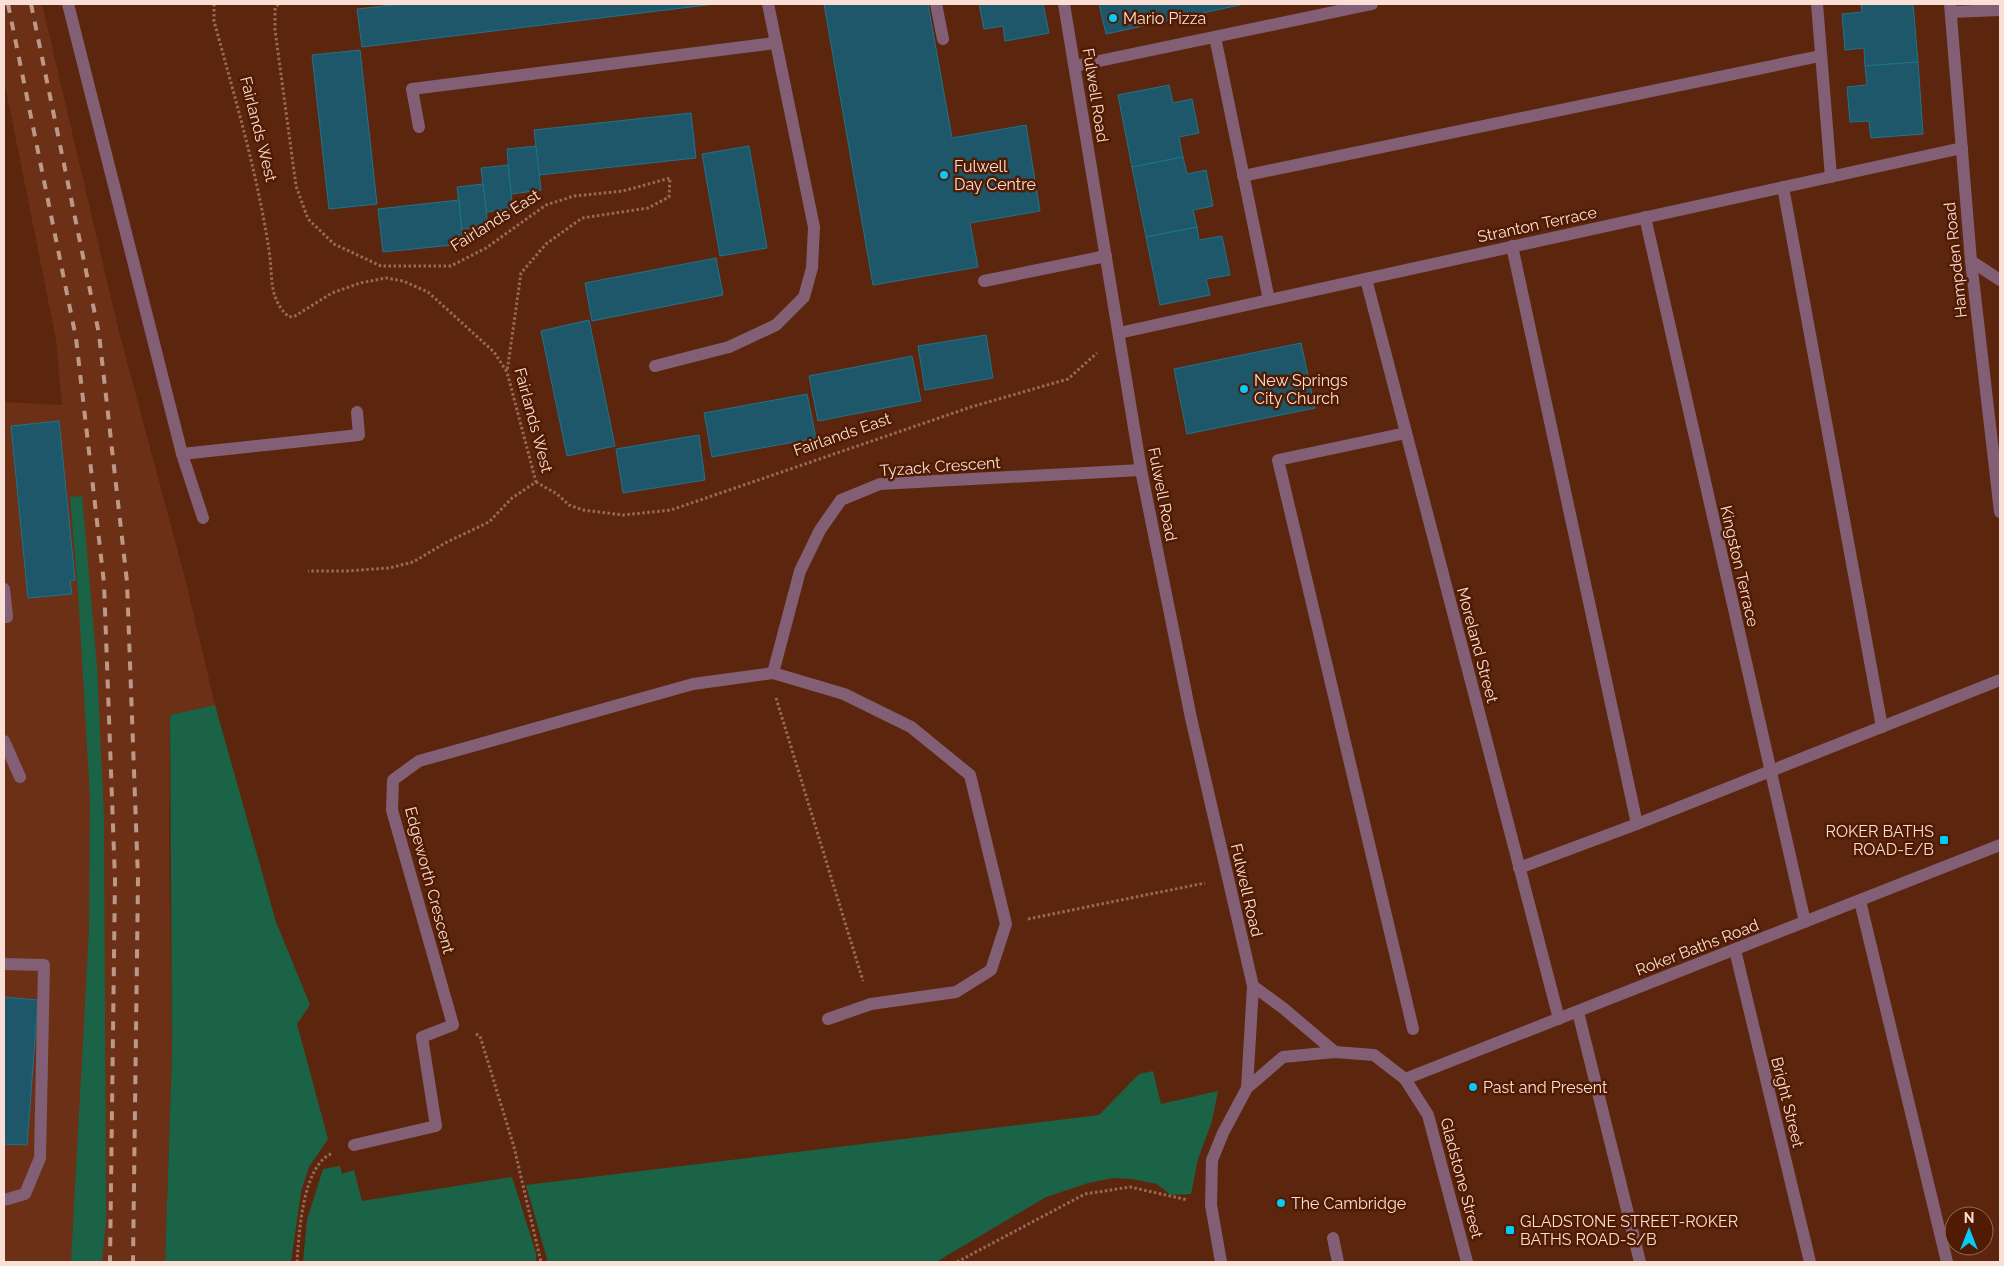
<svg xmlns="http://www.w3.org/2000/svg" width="2004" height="1266" viewBox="0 0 2004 1266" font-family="Raleway,sans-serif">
<rect width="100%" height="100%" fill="#5c260e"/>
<!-- built -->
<path fill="#6b3016" d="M4 4H42L119 332 185 578 215 705 170 715 169 838 172 1054 165 1262H4V402L62 405 56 340 4 80Z"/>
<!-- green -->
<g fill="#1b6346">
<path d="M82 496 97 666 104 819 106 1220 102 1262H71L89 929 90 798 78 592 70 497Z"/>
<path d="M215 705 276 922 310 1005 297 1024 328 1139 309 1167 301 1192 291 1262H165L172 1054 170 715Z"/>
<path d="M1153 1071 1161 1104 1218 1091 1212 1121 1198 1159 1191 1194 1171 1195 1157 1184 1132 1179 1113 1178 1088 1183 1046 1197 936 1262H546L547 1259 526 1185 1099 1115 1139 1074Z"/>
<path d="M340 1166 342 1174 354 1170 362 1201 512 1177 536 1253V1262H303L307 1220 323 1169Z"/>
</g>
<!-- building -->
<g fill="#1e5769" stroke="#1e748d">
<path d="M403 4H715L362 47 357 9Z"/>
<path d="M824 4H928L952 138 1026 125 1040 211 970 223 978 267 873 285Z"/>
<path d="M979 4H1043L1049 33 1005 41 1003 26 984 29Z"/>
<path d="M1099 4H1244L1106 34Z"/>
<path d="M1861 4H1913L1918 62 1865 66 1864 48 1845 50 1842 14 1862 12Z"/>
<path d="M360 50 377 204 329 209 312 55Z"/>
<path d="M1918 62 1923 134 1871 138 1869 121 1850 122 1847 87 1867 85 1865 66Z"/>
<path d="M1169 85 1173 103 1192 99 1199 133 1179 137 1183 157 1132 167 1118 95Z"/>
<path d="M691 113 696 158 539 175 534 130Z"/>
<path d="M536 146 541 190 511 194 507 149Z"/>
<path d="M749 146 767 248 720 256 702 154Z"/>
<path d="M1183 157 1187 174 1206 170 1213 206 1193 210 1197 227 1146 237 1132 167Z"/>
<path d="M508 165 513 209 486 212 481 168Z"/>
<path d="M483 184 488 227 462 229 457 187Z"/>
<path d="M459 200 463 244 383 252 378 209Z"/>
<path d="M1197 227 1199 240 1222 236 1230 275 1206 279 1210 295 1160 305 1146 237Z"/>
<path d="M716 258 723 295 592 321 585 283Z"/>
<path d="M589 320 615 446 567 456 541 331Z"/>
<path d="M986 335 993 378 925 390 918 346Z"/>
<path d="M1301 343 1315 408 1187 434 1174 369Z"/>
<path d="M912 356 921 401 818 421 809 376Z"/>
<path d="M807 394 816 438 712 457 704 413Z"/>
<path d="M59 421 75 580 70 581 72 594 28 598 11 426Z"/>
<path d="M699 435 705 480 623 493 616 449Z"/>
<path d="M4 997 38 1000 27 1145 4 1144Z"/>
</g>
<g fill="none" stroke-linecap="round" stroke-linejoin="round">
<!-- path -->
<g stroke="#976b58" stroke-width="3" stroke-dasharray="2.5 2.5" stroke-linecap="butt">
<path d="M214 4V21C235 98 257 172 269 250 273 276 268 299 289 317L295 316 332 293 360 283 386 278 403 281 428 292 494 352 507 372 536 482 512 498 489 522 447 542 413 562 389 568 347 571H308"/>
<path d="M278 4 275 8V30L296 186 308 219 334 244 381 266H451L486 248 546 205 574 196 623 191 670 178 669 197 648 208 582 218 546 244 521 273 507 372"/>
<path d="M536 482 557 494 569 505 583 510 623 515 671 510 971 407 1068 379 1097 353"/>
<path d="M776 698 863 981"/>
<path d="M1028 919 1205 883"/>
<path d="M476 1034 480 1036 514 1147 541 1262"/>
<path d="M297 1262C299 1235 302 1164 333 1153"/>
<path d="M957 1262 1085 1194 1130 1187 1188 1200"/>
</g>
<!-- service -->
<g stroke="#825f74" stroke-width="12">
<path d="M68 4 182 454 203 518"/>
<path d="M936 4 943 39"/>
<path d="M1817 4 1831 177"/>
<path d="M1215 37 1269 300"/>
<path d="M419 127 412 89 775 43"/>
<path d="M1243 176 1820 56"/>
<path d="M1783 187 1882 727"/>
<path d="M1512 246 1637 824"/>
<path d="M984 281 1106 256"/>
<path d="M655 366 729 347 776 325 804 297 812 268 814 227 768 4"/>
<path d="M1406 433 1278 460 1413 1029"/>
<path d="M182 454 359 435 357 412"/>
<path d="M4 589 7 617H4"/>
<path d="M4 741 20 777"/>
<path d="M1519 868 1637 824 2000 680"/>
<path d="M1860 901 1947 1262"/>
<path d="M4 964 44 965 40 1158 25 1194 4 1200"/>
<path d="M1578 1012 1640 1262"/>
<path d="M1333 1238 1338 1262"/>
</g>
<!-- minor -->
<g stroke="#825f74" stroke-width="12">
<path d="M1950 4 1971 261 2000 512"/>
<path d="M1951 12 2000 10"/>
<path d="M1075 66 1372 4"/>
<path d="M1645 217 1805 922"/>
<path d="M1971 261 2000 280"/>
<path d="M1366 279 1559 1019"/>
<path d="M1119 333 1962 148"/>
<path d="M773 673 800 571 820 530 841 500 880 484 1141 470"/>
<path d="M1735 950 1810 1262"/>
<path d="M354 1145 436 1126 422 1037 453 1025 392 810 393 780 419 761 693 684 773 673 844 694 911 727 970 775 1006 924 991 970 956 992 871 1004 828 1019"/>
</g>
<!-- tertiary -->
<g stroke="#825f74" stroke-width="12">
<path d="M1064 4 1141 470 1191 718 1253 986 1247 1088"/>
<path d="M1253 986 1283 1008 1335 1052"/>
<path d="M1405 1079 2000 845"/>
<path d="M1221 1262 1211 1205 1212 1160 1223 1133 1247 1088 1283 1057 1335 1052 1374 1055 1405 1079 1428 1115 1467 1262"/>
</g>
<!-- rail -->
<g stroke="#bd9888" stroke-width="4" stroke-dasharray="9 9" stroke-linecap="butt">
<path d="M8 4 76 338 104 583 115 880 110 1262"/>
<path d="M31 4 99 334 127 582 138 879 133 1262"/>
</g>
</g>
<!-- markers -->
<g fill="#04cbf9" stroke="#501b02" stroke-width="2">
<circle cx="1113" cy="18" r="5"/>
<circle cx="944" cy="175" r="5"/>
<circle cx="1244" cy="389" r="5"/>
<rect x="1939" y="835" width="10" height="10" rx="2.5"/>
<circle cx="1473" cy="1087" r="5"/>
<circle cx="1281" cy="1203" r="5"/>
<rect x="1505" y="1225" width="10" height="10" rx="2.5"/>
</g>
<g text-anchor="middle" stroke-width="5" stroke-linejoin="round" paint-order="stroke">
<!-- poi labels -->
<g font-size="16" fill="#f9dfd5" stroke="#501b02" text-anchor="start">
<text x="1123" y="24">Mario Pizza</text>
<text x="954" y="172">Fulwell<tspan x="954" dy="18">Day Centre</tspan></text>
<text x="1254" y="386">New Springs<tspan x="1254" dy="18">City Church</tspan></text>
<text x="1934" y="837" text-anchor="end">ROKER BATHS<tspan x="1934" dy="18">ROAD-E/B</tspan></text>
<text x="1483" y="1093">Past and Present</text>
<text x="1291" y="1209">The Cambridge</text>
<text x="1520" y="1227">GLADSTONE STREET-ROKER<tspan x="1520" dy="18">BATHS ROAD-S/B</tspan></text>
</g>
<!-- street labels -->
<g font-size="16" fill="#f9dfd5" stroke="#501b02">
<text transform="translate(1096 95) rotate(81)" y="6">Fulwell Road</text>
<text transform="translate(259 129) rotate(76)" y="6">Fairlands West</text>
<text transform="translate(495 220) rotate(-32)" y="6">Fairlands East</text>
<text transform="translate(1537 224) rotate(-12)" y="6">Stranton Terrace</text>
<text transform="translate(1955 260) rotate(-96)" y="6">Hampden Road</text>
<text transform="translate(534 420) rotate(75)" y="6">Fairlands West</text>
<text transform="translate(842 434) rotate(-19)" y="6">Fairlands East</text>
<text transform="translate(940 466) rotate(-4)" y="6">Tyzack Crescent</text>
<text transform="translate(1163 494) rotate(79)" y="6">Fulwell Road</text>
<text transform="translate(1740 566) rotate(77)" y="6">Kingston Terrace</text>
<text transform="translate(1478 645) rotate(75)" y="6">Moreland Street</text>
<text transform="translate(430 880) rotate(75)" y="6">Edgeworth Crescent</text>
<text transform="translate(1247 890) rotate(77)" y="6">Fulwell Road</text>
<text transform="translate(1697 947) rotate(-21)" y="6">Roker Baths Road</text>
<text transform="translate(1788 1102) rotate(76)" y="6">Bright Street</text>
<text transform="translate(1462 1178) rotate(75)" y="6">Gladstone Street</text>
</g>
</g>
<!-- border -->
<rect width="2004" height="1266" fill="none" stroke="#f9dfd5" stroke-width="10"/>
<!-- north arrow -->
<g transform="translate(1969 1231)"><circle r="24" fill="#501b02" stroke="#946956"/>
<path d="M0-4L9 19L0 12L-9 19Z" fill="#04cbf9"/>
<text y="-8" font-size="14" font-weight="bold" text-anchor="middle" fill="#f9dfd5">N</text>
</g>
</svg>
